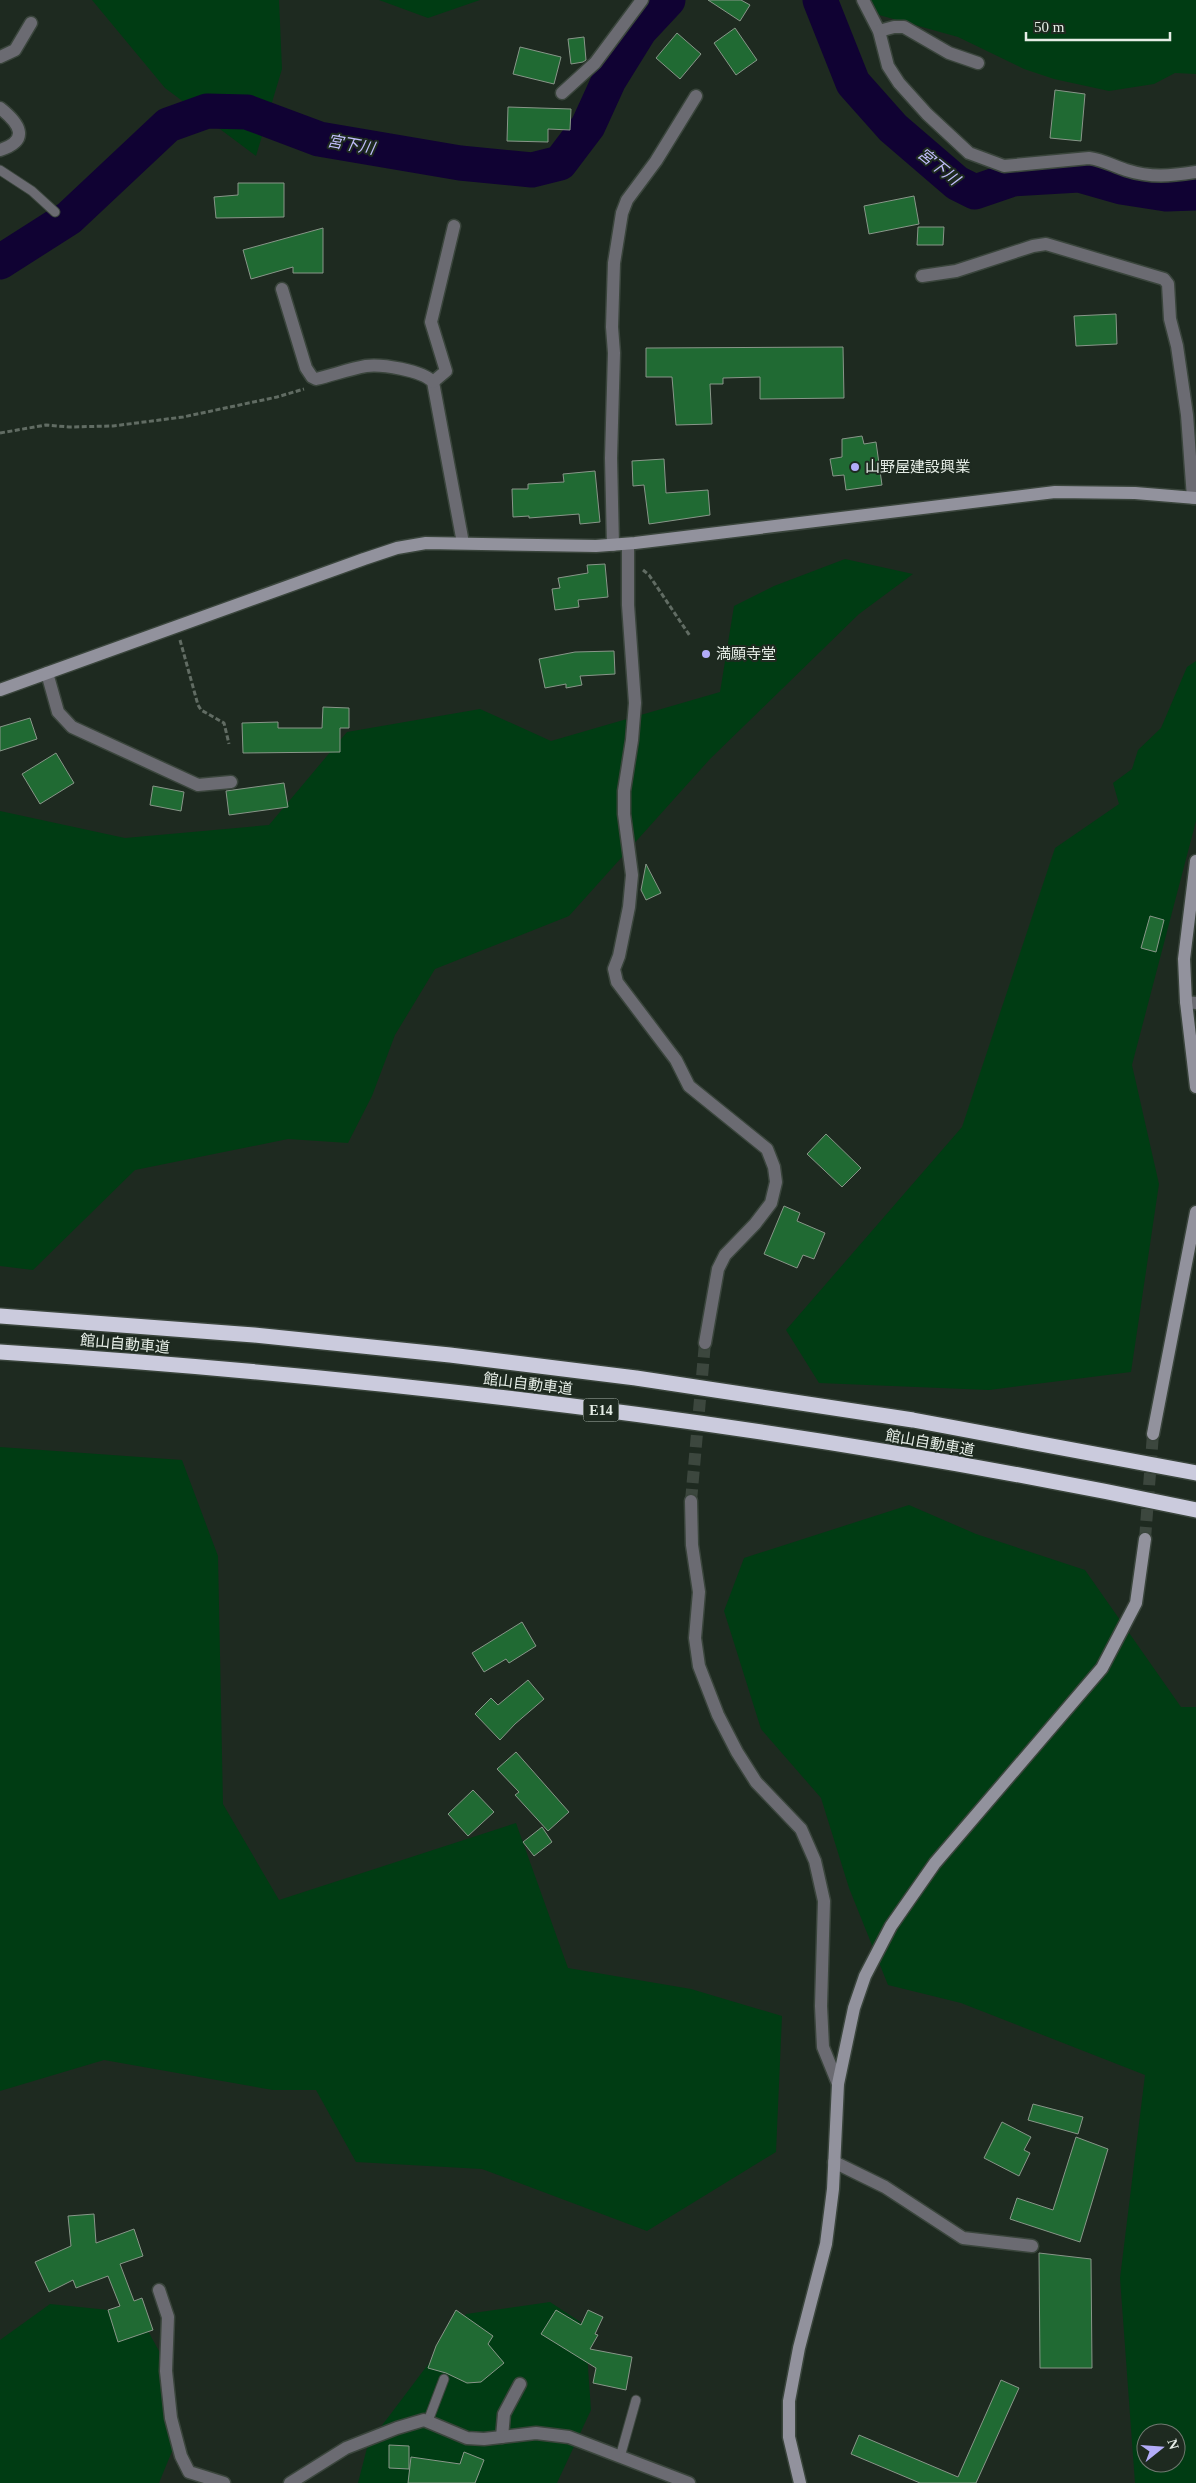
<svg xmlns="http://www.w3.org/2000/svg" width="1196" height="2483" viewBox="0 0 1196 2483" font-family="'Times New Roman','Noto Sans JP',serif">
<rect width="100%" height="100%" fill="#1e2a20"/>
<!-- green -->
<g fill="#003c13" fill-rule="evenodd">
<path d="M92 0H279L282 69 256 156 165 88Z"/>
<path d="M379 0H480L428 18Z"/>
<path d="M871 0H1196V74L1175 73 1154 84 1109 91 1054 79 1024 69 958 37 879 15Z"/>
<path d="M845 559 913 574 859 614 710 759 569 916 435 969 395 1035 372 1096 348 1143 288 1139 135 1170 33 1270 0 1266V811L125 838 269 825 347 732 480 709 551 741 720 692 734 606 774 586Z"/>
<path d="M1196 661V821L1132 1065 1159 1184 1131 1372 989 1390 819 1383 786 1330 962 1127 1055 848 1119 804 1113 783 1132 769 1138 750 1161 728 1187 667Z"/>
<path d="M0 1447 182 1460 218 1556 223 1804 279 1900 516 1823 568 1968 691 1989 782 2016 776 2152 647 2231 482 2169 356 2162 316 2090H273L104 2060 0 2091Z"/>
<path d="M909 1505 976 1534 1085 1570 1181 1707H1196V2483H1135L1120 2278 1145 2075 961 2003 888 1985 849 1888 821 1798 761 1729 724 1611 744 1558ZM1146 2433H1176V2463H1146Z"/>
<path d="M550 2302 585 2325 591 2410 557 2483H358L368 2444 466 2314Z"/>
<path d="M50 2304 138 2313 164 2360 175 2444 159 2483H0V2340Z"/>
</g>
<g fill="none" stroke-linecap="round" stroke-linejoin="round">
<!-- river -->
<g stroke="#100233" stroke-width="35">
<path d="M820 0 853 83 893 128 957 183 975 192 1013 179 1079 175 1121 187 1166 194 1196 193"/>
<path d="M0 262 69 218 168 125 207 111 247 112 319 139 460 163 532 170 560 163 588 126 609 80 640 30 668 0"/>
</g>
</g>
<!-- building -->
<g fill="#206a33" stroke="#889689">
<path d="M708 0H741L750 5 740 21Z"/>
<path d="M735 28 757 60 736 75 714 43Z"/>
<path d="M677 33 701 54 680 79 656 58Z"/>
<path d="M584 37 586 60 583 62 571 64 568 39Z"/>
<path d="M520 47 561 57 554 84 513 74Z"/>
<path d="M1055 90 1085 94 1081 141 1050 138Z"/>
<path d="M508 107 571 109 570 130 548 129V142L507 141Z"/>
<path d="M238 183H284V217L216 218 214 197 238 195Z"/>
<path d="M914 196 919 224 869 234 864 206Z"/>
<path d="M918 227H944L943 245H917Z"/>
<path d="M323 228V273H293V267L251 279 243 250Z"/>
<path d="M1116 314 1117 344 1076 346 1074 316Z"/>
<path d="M843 347 844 398 760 399V377L723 378V384H710L712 424 676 425 672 377H646V348Z"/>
<path d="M862 436 864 444 876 442 882 485 846 490 844 475 833 476 830 459 842 457V439Z"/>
<path d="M664 459 666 493 708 490 710 515 649 524 644 485 633 486 632 461Z"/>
<path d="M595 471 600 522 580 524 579 514 529 518V516L513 517 512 489H528V484L564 482 563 474Z"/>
<path d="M605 564 608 597 578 600 579 607 555 610 552 589 560 588 558 578 588 573 587 565Z"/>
<path d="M614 651 615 674 580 676 582 685 566 688V684L545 688 539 659 575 652Z"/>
<path d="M323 707 349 708V728H340V752L243 753 242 723 278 722V728H322Z"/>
<path d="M30 718 37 739 0 751V727Z"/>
<path d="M56 753 74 783 40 804 22 774Z"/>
<path d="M284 783 288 807 229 815 226 791Z"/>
<path d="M153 786 184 792 181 811 150 805Z"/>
<path d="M646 864 661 893 646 900 641 890Z"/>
<path d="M1150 916 1164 920 1156 952 1141 948Z"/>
<path d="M826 1134 861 1168 842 1187 807 1154Z"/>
<path d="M784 1206 800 1213 797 1221 825 1233 814 1259 803 1255 797 1268 764 1254Z"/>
<path d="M522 1622 536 1646 509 1663 506 1659 484 1672 472 1653Z"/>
<path d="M528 1680 544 1699 515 1724 500 1740 475 1714 491 1698 498 1705Z"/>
<path d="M516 1752 569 1812 548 1831 515 1795 519 1792 497 1769Z"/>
<path d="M473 1790 494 1812 468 1836 448 1814Z"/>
<path d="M542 1827 552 1842 534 1856 523 1842Z"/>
<path d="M1033 2104 1083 2117 1078 2134 1028 2120Z"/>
<path d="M1002 2122 1031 2137 1024 2150 1030 2153 1019 2176 984 2158Z"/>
<path d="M1076 2137 1108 2149 1080 2242 1010 2219 1017 2198 1053 2210Z"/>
<path d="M94 2214 96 2243 134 2229 143 2256 120 2264 134 2301 142 2298 153 2330 118 2342 108 2310 120 2306 108 2276 76 2288 73 2280 49 2292 35 2262 71 2246 68 2216Z"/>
<path d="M1039 2253 1091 2259 1092 2368H1040Z"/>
<path d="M456 2310 493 2336 488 2344 504 2363 481 2382 467 2383 446 2373 428 2368 436 2346Z"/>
<path d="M556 2310 581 2325 588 2310 603 2317 595 2334 598 2335 590 2349 632 2357 626 2390 593 2383 596 2368 541 2334Z"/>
<path d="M1001 2380 1019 2388 976 2483H920L851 2454 859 2435 958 2477Z"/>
<path d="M389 2445 409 2446V2469L389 2468Z"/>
<path d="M464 2452 484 2460 475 2483H408L411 2457 460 2464Z"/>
</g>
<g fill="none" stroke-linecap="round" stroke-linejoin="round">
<!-- street-tunnel -->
<path stroke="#3c473e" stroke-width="12" stroke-dasharray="12 6" stroke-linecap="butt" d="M691 1501 705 1343"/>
<!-- secondary-tunnel -->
<path stroke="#3c473e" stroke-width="12" stroke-dasharray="12 6" stroke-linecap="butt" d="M1145 1539 1153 1434"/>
<!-- lane casing -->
<g stroke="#3a453c" stroke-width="11">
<g id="lane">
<path d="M0 170 32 191 55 212"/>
<path d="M428 2421 444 2379"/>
<path d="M620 2457 636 2400"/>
</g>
</g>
<!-- street casing -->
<g stroke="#3a453c" stroke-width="15">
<g id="street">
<path d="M863 0 879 31 888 66 899 83 927 114 969 153 1004 166 1089 158C1104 160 1113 166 1126 170 1151 178 1171 176 1196 172"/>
<path d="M879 31 894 27H904L949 53 978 63"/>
<path d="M0 57 15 50 31 23"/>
<path d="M562 93 595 63 642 0"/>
<path d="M0 108C19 123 31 140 0 150"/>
<path d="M922 276 956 271 1033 246 1046 244 1164 279 1168 284 1170 319 1177 346 1187 415 1193 498"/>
<path d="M282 289 306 368 312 377 316 379C333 375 349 369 366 366 381 364 422 370 433 382L463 543"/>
<path d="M433 382 446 371 431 322 454 226"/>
<path d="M628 544V605L635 703 632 740 624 791V814L632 875 629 907 619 956 614 969 617 982 676 1060 689 1086 767 1149 774 1167 776 1182 771 1203 755 1224 725 1255 718 1269 705 1343"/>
<path d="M613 545 611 458 614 353 612 327 614 263 622 213 627 200 656 161 696 96"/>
<path d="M47 673 58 712 72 727 198 785 231 782"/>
<path d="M1186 1002 1196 1003"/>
<path d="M691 1501 692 1545 699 1592 695 1638 699 1666 718 1715 737 1752 756 1782 801 1829 815 1861 824 1901 821 2006 823 2047 838 2084"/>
<path d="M834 2162 885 2187 963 2238 1032 2246"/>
<path d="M159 2290 168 2317 166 2371 171 2418 181 2456 189 2472 224 2483"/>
<path d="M502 2437 504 2414 520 2384"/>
<path d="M290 2483 346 2448 397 2428 424 2420 467 2438 484 2439 536 2433 569 2437 689 2483"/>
</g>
</g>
<!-- secondary casing -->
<g stroke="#3a453c" stroke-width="15">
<g id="secondary">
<path d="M0 690 364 559 397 548 426 543 596 546 635 543 1055 492 1135 493 1196 498"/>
<path d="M1196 861 1184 959 1186 1002 1196 1087"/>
<path d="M1153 1434 1196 1212"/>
<path d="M800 2483 789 2437V2401L799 2348 826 2244 833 2189 838 2084 854 2008 865 1976 891 1926 935 1863 1102 1668 1136 1603 1145 1539"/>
</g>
</g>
<!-- highway casing -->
<g stroke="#3a453c" stroke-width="18">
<g id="highway">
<path d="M0 1316 254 1335 450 1355 636 1378 913 1420 1196 1473"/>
<path d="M0 1352C401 1378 803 1427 1196 1510"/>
</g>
</g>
<!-- path -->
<g stroke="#616c63" stroke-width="3" stroke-dasharray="5 2.5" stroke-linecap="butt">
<path d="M0 433 46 425 69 427 113 426 183 417 277 397 304 389"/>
<path d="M643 570 649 575 690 636"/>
<path d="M180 640 198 705 201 710 224 723 229 744"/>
</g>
<!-- lane -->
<use href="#lane" stroke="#6b6b72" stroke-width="9"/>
<!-- street -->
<use href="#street" stroke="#6b6b72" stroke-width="12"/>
<!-- secondary -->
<use href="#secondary" stroke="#92929d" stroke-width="12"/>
<!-- highway -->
<use href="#highway" stroke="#cbcbdd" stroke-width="15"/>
</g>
<!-- markers -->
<g fill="#b3adf9" stroke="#1e2a20" stroke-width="2">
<circle cx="855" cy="467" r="5"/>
<circle cx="706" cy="654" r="5"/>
</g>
<g text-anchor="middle" stroke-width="4" stroke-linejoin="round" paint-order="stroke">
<!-- shield labels -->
<rect fill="#1e2a20" stroke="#a9b2ab" stroke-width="1" x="583.5" y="1398.5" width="35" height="23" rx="4"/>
<g font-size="14" font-weight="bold" fill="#e5ede6">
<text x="601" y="1415">E14</text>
</g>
<!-- poi labels -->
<g font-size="15" fill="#e5ede6" stroke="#1e2a20" text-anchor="start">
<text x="865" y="472">山野屋建設興業</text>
<text x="716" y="659">満願寺堂</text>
</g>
<!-- street labels -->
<g font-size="15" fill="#e5ede6" stroke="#1e2a20">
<text transform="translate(125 1344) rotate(5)" y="5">館山自動車道</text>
<text transform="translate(528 1384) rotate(7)" y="5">館山自動車道</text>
<text transform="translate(930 1443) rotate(10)" y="5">館山自動車道</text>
</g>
<!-- water labels -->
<g font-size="16" font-style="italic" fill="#c1befb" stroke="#1e2a20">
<text transform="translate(351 144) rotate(10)" y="6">宮下川</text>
<text transform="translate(939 166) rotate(39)" y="6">宮下川</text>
</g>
</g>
<!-- north arrow -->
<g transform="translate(1161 2448) rotate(73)"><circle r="24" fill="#1e2a20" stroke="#6e786f"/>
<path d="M0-4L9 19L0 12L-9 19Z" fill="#b3adf9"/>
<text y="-8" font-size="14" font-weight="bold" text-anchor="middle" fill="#e5ede6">N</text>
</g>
<!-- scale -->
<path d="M1026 32v8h144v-8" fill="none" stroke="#e5ede6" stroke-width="2.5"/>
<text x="1034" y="32" font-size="15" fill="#e5ede6" stroke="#1e2a20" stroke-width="4" paint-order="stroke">50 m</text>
</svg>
